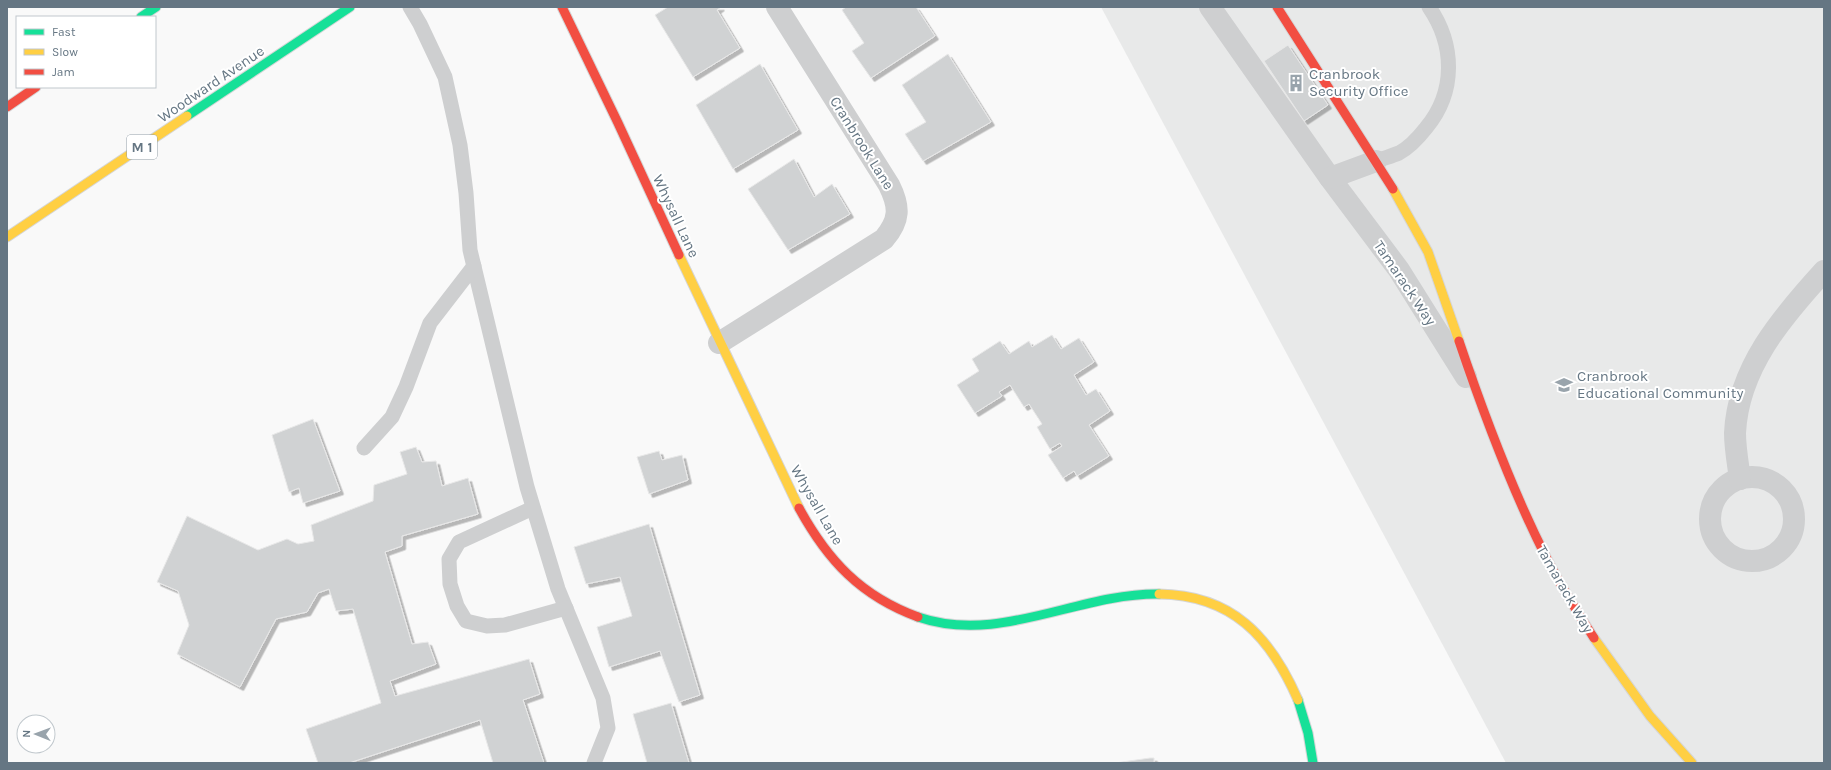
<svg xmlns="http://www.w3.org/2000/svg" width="1831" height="770" viewBox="0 0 1831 770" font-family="Karla,sans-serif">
<defs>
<filter id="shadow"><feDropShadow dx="3.5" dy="3.5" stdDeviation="0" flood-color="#0004"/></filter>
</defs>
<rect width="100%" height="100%" fill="#f9f9f9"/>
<!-- built -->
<path fill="#e8e9e9" d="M1101 7H1824V763H1506Z"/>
<!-- building -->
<g fill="#d0d2d3" stroke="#e8e8e8" filter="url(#shadow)">
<path d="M668 7H721L717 10 740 48 693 77 655 15Z"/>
<path d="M846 7H916L935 36 871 78 852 51 864 43 842 10Z"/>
<path d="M1288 45 1328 105 1304 121 1264 61Z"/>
<path d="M948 54 991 122 923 161 905 134 926 122 902 85Z"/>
<path d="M760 64 798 130 733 169 696 105Z"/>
<path d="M794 159 814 197 832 184 850 214 788 250 748 189Z"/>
<path d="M1052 335 1061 349 1079 338 1094 362 1074 375 1086 395 1096 389 1110 411 1089 425 1109 456 1077 476 1074 471 1063 478 1048 455 1062 446 1060 443 1050 449 1037 427 1042 424 1029 404 1024 407 1010 385 999 392 1002 396 975 413 957 385 979 371 972 359 1000 341 1009 354 1029 341 1032 347Z"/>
<path d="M313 419 340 491 303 503 299 488 289 492 272 435Z"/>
<path d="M416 447 422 462 436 461 442 486 468 478 478 514 402 536V546L385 552 412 644 428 642 436 664 390 681 395 696 529 659 540 694 523 700 544 763H493L480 720 349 763H318L306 729 381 703 353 609 336 611 329 589 318 593 307 612 276 619 240 687 177 654 189 625 178 591 157 582 187 516 258 550 287 539 298 544 314 541 311 525 373 501 374 485 407 474 400 452Z"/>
<path d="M659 451 662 460 682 455 688 480 649 494 637 457Z"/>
<path d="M649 524 700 695 679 702 660 651 609 667 597 627 632 616 620 577 586 584 574 547Z"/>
<path d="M671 703 689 763H647L633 714Z"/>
<path d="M1150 758H1154V763H1115Z"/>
</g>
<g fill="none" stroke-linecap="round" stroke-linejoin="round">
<!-- fast casing -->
<g stroke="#d5d6d7" stroke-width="11">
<g id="fast">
<path d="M141 17 156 7"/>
<path d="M187 116 350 7"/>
<path d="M918 617C1000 645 1077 593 1159 594"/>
<path d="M1298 700 1308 733 1313 763"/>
</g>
</g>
<!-- slow casing -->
<g stroke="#d5d6d7" stroke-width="11">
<g id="slow">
<path d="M1393 189 1428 252 1459 341"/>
<path d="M7 237 187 116"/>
<path d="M679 255 799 508"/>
<path d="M1159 594C1232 595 1270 636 1298 700"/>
<path d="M1594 638 1650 716 1692 763"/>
</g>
</g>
<!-- jam casing -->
<g stroke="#d5d6d7" stroke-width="11">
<g id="jam">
<path d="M562 7 618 123 679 255"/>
<path d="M1277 7 1393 189"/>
<path d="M7 107 36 87"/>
<path d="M1459 341C1484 415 1511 488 1546 557 1560 585 1577 612 1594 638"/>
<path d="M799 508C828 561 861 596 918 617"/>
</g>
</g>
<!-- lane -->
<g stroke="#cecfd0" stroke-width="15">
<path d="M410 7 420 24 445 77 460 145 466 193 470 250 527 487 558 589 603 698 608 728 594 763"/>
<path d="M1376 161C1384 158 1392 156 1399 153 1410 147 1419 137 1426 128 1456 92 1455 45 1429 7"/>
<path d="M364 448 392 417 406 387 430 323 474 266"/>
<path d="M533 508 459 542 449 559 450 584 457 606 466 621 487 626 505 625 566 608"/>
</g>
<!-- street -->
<g stroke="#cecfd0" stroke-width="22">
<path d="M1210 7 1330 178 1399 270 1466 377"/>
<path d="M1330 178 1376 161"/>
<path d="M719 343 884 239C900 220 900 207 889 185L777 7"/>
<circle cx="1752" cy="519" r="42"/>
<path d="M1740 479C1738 464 1735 448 1735 433 1738 368 1782 317 1824 271"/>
</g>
<!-- fast -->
<use href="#fast" stroke="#16e098" stroke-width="9"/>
<!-- slow -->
<use href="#slow" stroke="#ffcf43" stroke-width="9"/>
<!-- jam -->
<use href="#jam" stroke="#f24e42" stroke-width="9"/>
</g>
<!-- icons -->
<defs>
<g id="building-bare" transform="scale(1.38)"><path d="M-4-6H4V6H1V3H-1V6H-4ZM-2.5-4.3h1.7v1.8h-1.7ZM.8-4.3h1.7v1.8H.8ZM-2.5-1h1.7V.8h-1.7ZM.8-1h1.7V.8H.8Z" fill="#99a4ac" stroke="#fff" stroke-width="2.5" paint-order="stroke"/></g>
<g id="school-bare" transform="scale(1.38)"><path d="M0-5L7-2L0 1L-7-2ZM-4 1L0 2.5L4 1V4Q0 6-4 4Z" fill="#99a4ac" stroke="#fff" stroke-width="2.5" paint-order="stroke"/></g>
</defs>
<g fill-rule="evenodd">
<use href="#building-bare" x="1296" y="83"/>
<use href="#school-bare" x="1564" y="385"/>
</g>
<g text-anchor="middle" stroke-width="4" stroke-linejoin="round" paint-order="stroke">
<!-- shield labels -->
<rect fill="#fff" stroke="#939fa8" stroke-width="1" x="127" y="135" width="30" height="24" rx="3"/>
<g font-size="14" font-weight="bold" fill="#657683">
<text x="142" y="152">M 1</text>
</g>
<!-- poi labels -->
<g font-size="15" fill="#657683" stroke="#fff" text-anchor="start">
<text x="1309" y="79">Cranbrook<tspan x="1309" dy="17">Security Office</tspan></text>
<text x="1577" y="381">Cranbrook<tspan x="1577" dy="17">Educational Community</tspan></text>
</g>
<!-- street labels -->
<g font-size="15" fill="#657683" stroke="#fff">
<text transform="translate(211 84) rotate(-34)" y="5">Woodward Avenue</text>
<text transform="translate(862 143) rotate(58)" y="5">Cranbrook Lane</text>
<text transform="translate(676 216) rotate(65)" y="5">Whysall Lane</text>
<text transform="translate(1405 283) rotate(56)" y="5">Tamarack Way</text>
<text transform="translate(817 505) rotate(60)" y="5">Whysall Lane</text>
<text transform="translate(1565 589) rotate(60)" y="5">Tamarack Way</text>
</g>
</g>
<!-- border -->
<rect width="1831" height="770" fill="none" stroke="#657683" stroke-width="16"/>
<!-- legend -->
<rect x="16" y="16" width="140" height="72" fill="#ffffff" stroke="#c1c8cd"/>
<rect x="24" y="29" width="20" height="6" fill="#16e098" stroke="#c1c8cd"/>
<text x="52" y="36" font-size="12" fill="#657683">Fast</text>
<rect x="24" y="49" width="20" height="6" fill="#ffcf43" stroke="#c1c8cd"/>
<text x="52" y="56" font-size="12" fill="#657683">Slow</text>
<rect x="24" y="69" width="20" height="6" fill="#f24e42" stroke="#c1c8cd"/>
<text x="52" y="76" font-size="12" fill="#657683">Jam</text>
<!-- north arrow -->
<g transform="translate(36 734) rotate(271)"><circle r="19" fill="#ffffff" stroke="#c1c8cd"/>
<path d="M0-3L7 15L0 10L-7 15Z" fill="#99a4ac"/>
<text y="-6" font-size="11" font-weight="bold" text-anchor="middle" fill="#657683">N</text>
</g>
</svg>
